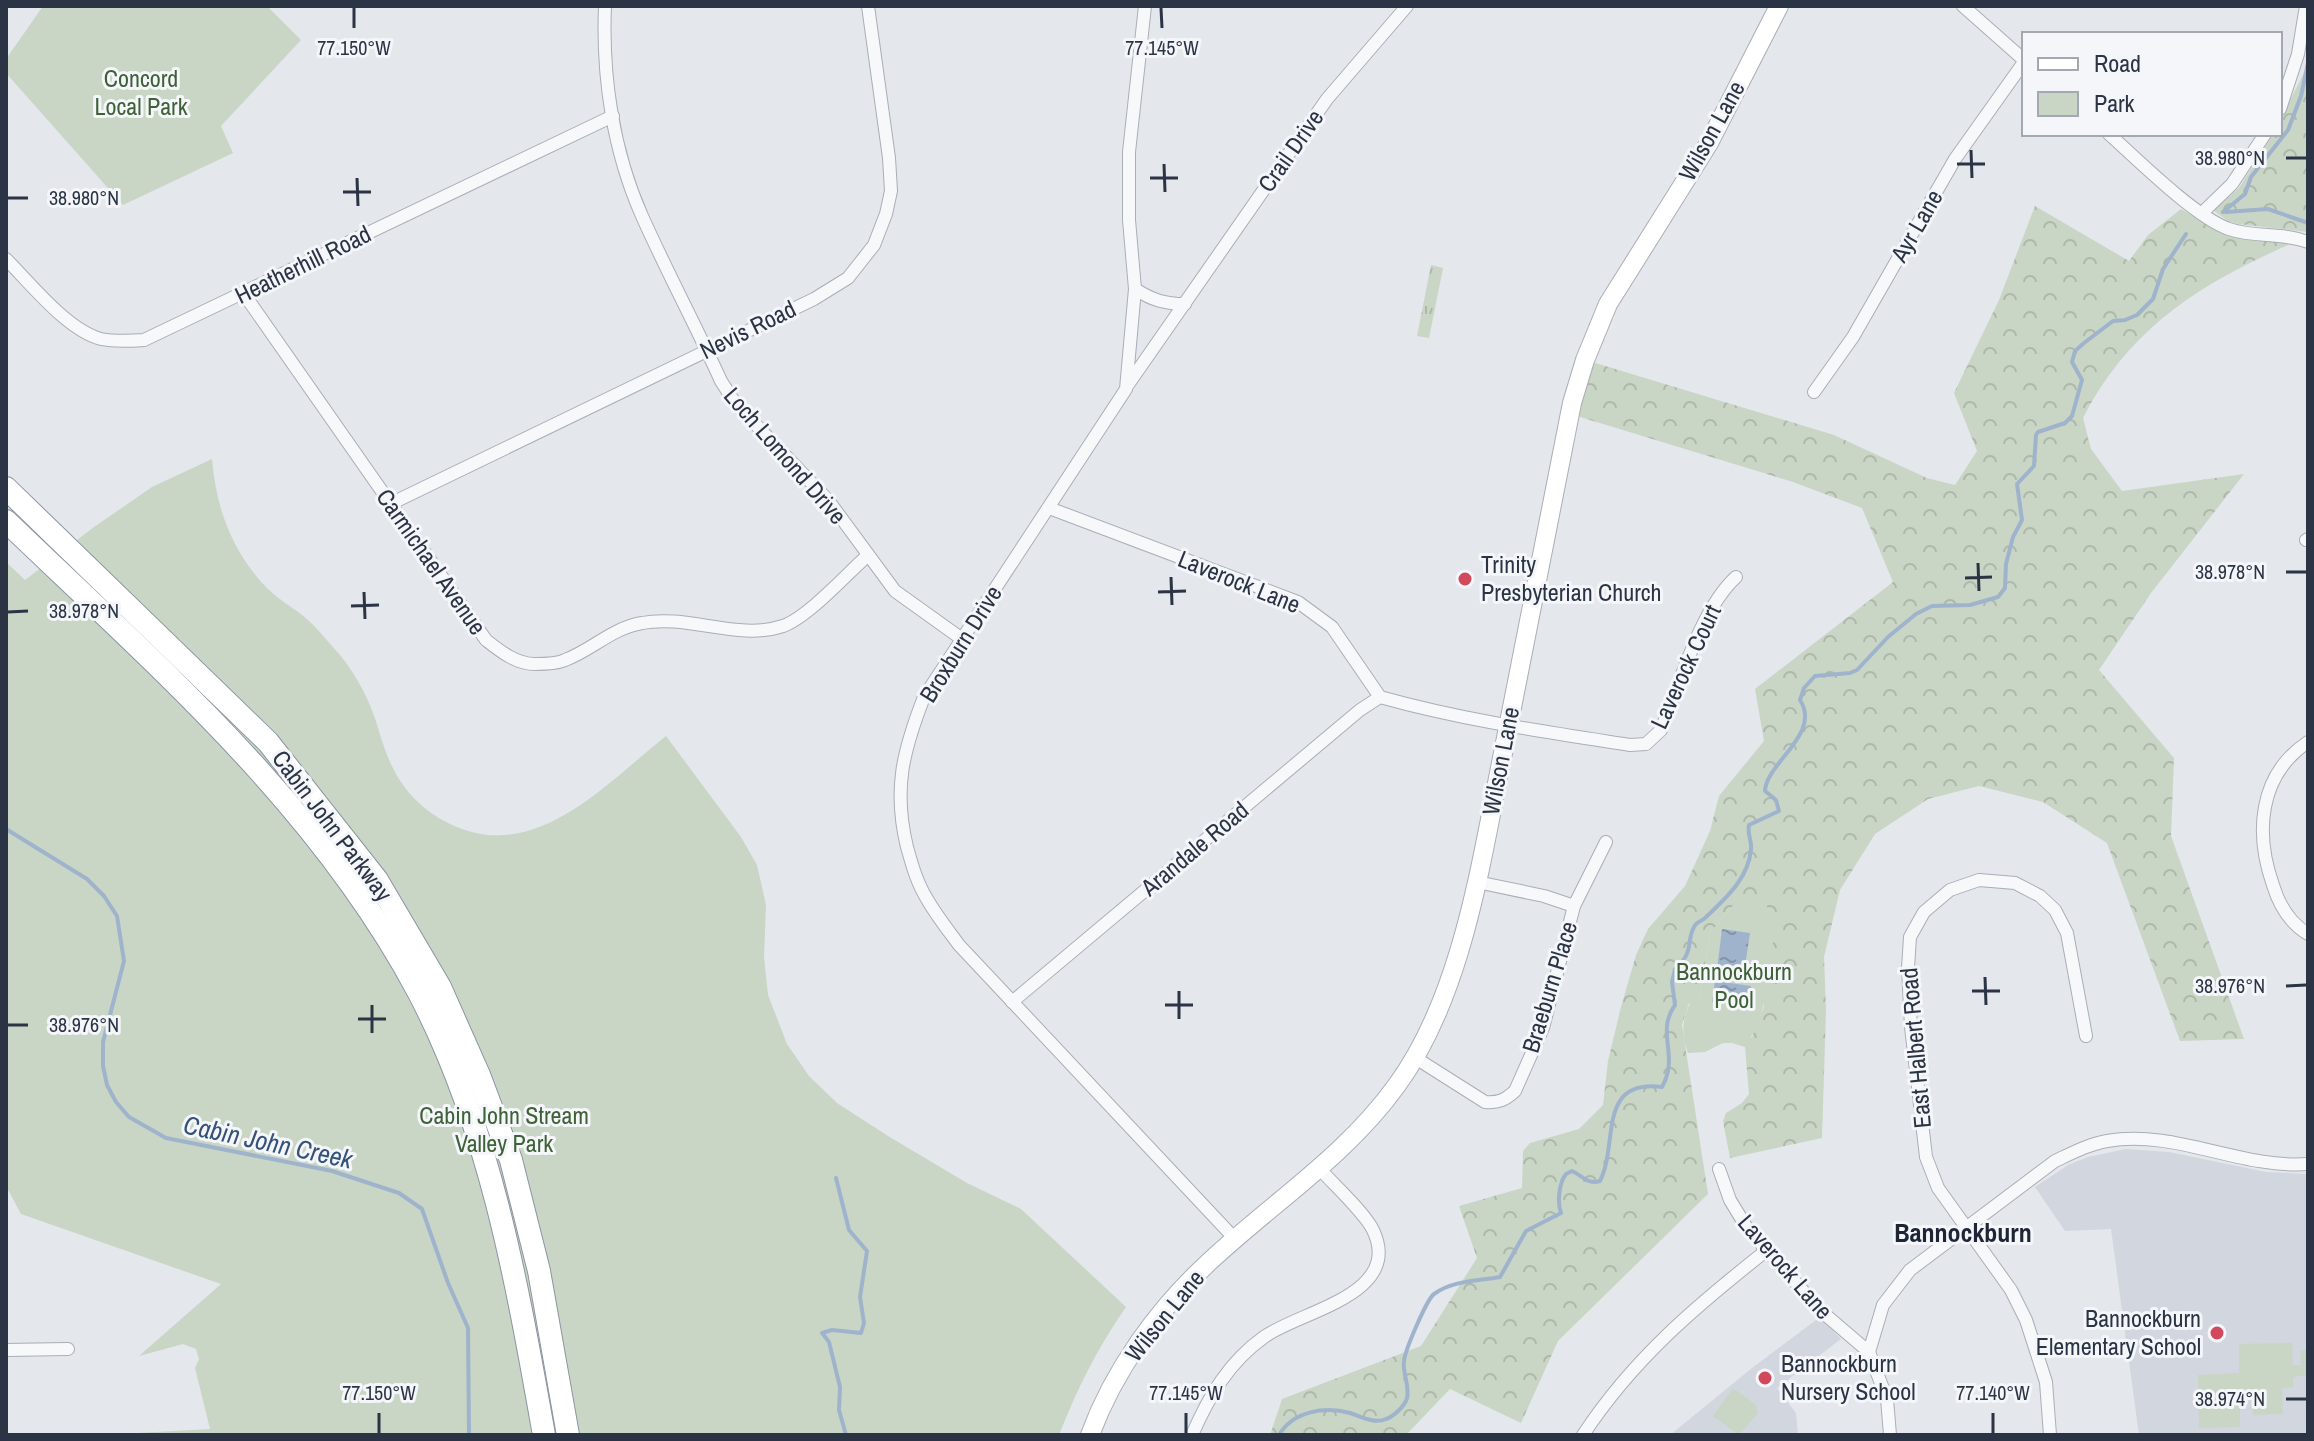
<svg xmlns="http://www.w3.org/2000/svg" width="2314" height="1441" viewBox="0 0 2314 1441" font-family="'Archivo Narrow',sans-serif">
<defs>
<pattern id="grass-tufts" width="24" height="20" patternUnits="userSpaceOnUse" patternTransform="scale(2)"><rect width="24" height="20" fill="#c9d6c5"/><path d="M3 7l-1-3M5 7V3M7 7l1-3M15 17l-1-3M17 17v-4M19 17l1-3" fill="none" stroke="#adb8ab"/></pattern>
<pattern id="forest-crowns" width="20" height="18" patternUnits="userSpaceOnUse" patternTransform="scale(2)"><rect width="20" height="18" fill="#c9d6c5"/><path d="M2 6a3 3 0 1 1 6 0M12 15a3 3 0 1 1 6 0" fill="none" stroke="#adb8ab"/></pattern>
<pattern id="water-ripples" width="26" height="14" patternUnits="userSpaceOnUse" patternTransform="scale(2)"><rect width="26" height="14" fill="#9fb4cc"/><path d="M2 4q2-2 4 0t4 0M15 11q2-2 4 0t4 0" fill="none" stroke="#8293a7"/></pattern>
</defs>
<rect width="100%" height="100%" fill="#e4e7ec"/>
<!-- built -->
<g fill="#d2d6de">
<path d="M2126 1149 2169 1152 2266 1172 2308 1174V1435H2139L2111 1229 2065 1231 2035 1187 2068 1165 2088 1157Z"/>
<path d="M1820 1317 1841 1339 1777 1388 1796 1413 1798 1435H1670L1752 1368Z"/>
</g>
<!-- grass -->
<path fill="url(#grass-tufts)" d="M1431 265 1443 268 1429 338 1417 336Z"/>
<!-- forest -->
<g fill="url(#forest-crowns)">
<path d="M2308 65V232L2238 224 2228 221 2213 210 2239 188 2273 134H2280V120Z"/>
<path d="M2035 206 2129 261 2148 235 2181 209 2228 236 2290 244C2200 284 2129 328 2083 418L2091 449 2122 491 2244 474 2151 593 2099 670 2174 758 2171 836 2244 1039 2180 1041 2107 843 2043 802 1979 786 1928 799 1875 834 1840 890 1824 957 1826 1010 1822 1138 1730 1158 1723 1121 1726 1113 1742 1103 1749 1094 1745 1047 1732 1043 1738 1039 1752 1037 1764 1006 1733 906 1710 933 1699 1004 1689 1003 1682 1025 1708 1194 1558 1341 1521 1423 1450 1389 1406 1435H1270L1282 1399 1421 1346 1477 1258 1459 1206 1522 1188 1523 1151 1530 1143 1579 1129 1603 1105 1608 1061 1621 1007 1636 955 1648 929 1685 886 1710 831 1719 796 1764 741 1755 689 1893 582 1862 508 1793 482 1577 416 1592 362 1834 435 1927 478 1955 485 1977 451 1954 393 1999 300Z"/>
</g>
<!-- park -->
<g fill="#c9d6c5">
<path d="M43 6H267L301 40 221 126 233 153 123 205 6 73V59Z"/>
<path d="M212 459C216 507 231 549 264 585 275 597 289 605 302 615 316 626 328 642 340 655 353 671 366 693 373 713 380 732 384 752 394 770 405 793 427 813 450 824 535 865 604 785 666 736L741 837 757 865 766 905 764 957 768 995 787 1044 809 1076 837 1103 888 1136 967 1183 1021 1209 1126 1307C1098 1347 1077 1389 1059 1435H101L210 1429 195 1368 199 1359 196 1349 183 1344 139 1356 221 1284 21 1214 6 1186V562L25 580 94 527 152 487Z"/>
<path d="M1735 897 1764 900C1768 909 1774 920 1774 930 1773 954 1765 1023 1749 1039H1738L1732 1043H1723L1705 1052 1688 1053C1681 1035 1682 1020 1690 1003H1699L1710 933 1733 906Z"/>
<path d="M2292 1343 2293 1365H2301L2300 1351 2308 1350V1375L2293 1377V1387L2282 1388 2283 1414 2253 1415 2252 1389H2240V1427L2199 1428 2198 1375 2239 1373V1344Z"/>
<path d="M1733 1388 1756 1405 1758 1413 1739 1435 1713 1416Z"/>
</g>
<!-- water -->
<g fill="url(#water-ripples)">
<path d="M1722 929 1750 933 1743 980 1716 977Z"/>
<path d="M1715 981 1751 986 1748 1007 1712 1002Z"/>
</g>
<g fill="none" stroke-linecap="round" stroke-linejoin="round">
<!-- stream -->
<g stroke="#9fb4cc" stroke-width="4">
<path d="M2223 212 2245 194 2251 177 2288 130 2301 96 2308 63"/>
<path d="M2226 212 2268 209 2308 223"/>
<path d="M6 829 87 879 104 896 117 916 124 961 103 1042V1066L107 1085 116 1102 129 1117 166 1138 332 1171 399 1193 422 1209 448 1283 468 1328 469 1435"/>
<path d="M836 1178 849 1230 867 1251 860 1297 864 1323 861 1333 832 1330 822 1333 829 1342 840 1387 839 1410 846 1435"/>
<path d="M1279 1435C1293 1411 1325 1406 1350 1413 1362 1417 1374 1424 1386 1419 1393 1417 1405 1406 1407 1398 1410 1386 1402 1372 1404 1361 1405 1350 1427 1299 1434 1294 1453 1280 1479 1281 1500 1277L1526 1231 1561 1213C1557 1202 1559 1183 1566 1174L1572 1171C1583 1176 1588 1185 1600 1181 1619 1144 1596 1079 1662 1087 1680 1055 1655 1033 1675 1005L1672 982 1675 969C1696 952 1685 937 1696 924 1699 921 1704 920 1706 917 1725 899 1749 878 1751 849 1752 840 1747 835 1749 825L1779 811 1776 800 1765 791C1766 763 1822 734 1800 700L1804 688 1815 676 1850 673 1857 670 1888 637 1916 614 1932 606 1970 605 1998 597 2005 588 2006 564 2013 537 2022 520 2017 484 2034 466 2036 435 2038 432 2065 423 2072 416 2082 380 2072 362 2075 351 2084 343 2113 321 2125 320 2137 315 2153 299 2163 269 2186 234"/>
</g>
<!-- street casing -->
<g stroke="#a9aeb7" stroke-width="14">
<g id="street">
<path d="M605 6C602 76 613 151 642 216 667 272 696 326 721 381L735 403 828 500 895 591 962 639"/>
<path d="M1145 6 1129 152V220L1135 289 1126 389 924 697C903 751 893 789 907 847 912 865 917 883 927 899 936 915 948 930 959 945L1236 1240"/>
<path d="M1963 6 2024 60"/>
<path d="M2280 109 2298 54 2306 6"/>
<path d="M2109 134C2138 160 2195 217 2229 229 2255 238 2282 232 2308 242"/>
<path d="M2202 213 2232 184 2265 134"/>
<path d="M6 259C31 284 67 330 101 339 115 342 130 341 144 340L613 116"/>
<path d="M1135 289C1152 300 1165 304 1185 304"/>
<path d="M244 294 486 640C500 651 516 664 535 664 544 664 557 664 565 660 592 650 612 628 642 623 688 614 738 641 783 626 808 617 846 575 867 556"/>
<path d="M1127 386 1327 99 1407 6"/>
<path d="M1814 392 1853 337 1955 159 2024 62"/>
<path d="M390 504 814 299 848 278 874 245 886 214 891 191 889 158 868 6"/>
<path d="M1049 508 1298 602 1332 627 1380 697C1462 720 1546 732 1630 745L1646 744 1661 730C1680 684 1700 610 1736 577"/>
<path d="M2306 540 2308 539"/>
<path d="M2308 742C2258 775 2255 834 2273 885 2279 905 2290 923 2308 934"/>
<path d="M1477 882 1544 896 1574 906"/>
<path d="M1012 1002 1360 710 1380 697"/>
<path d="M1414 1057 1485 1102C1499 1103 1505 1100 1515 1091L1543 1028 1574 906 1606 842"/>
<path d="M1719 1169 1730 1200 1747 1228 1821 1311 1869 1352"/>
<path d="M6 1350 68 1349"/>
<path d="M1192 1435C1209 1396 1229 1362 1264 1337 1300 1311 1404 1295 1373 1230 1364 1212 1334 1185 1320 1169"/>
<path d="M1583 1435C1633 1359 1696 1306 1767 1250"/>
<path d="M1890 1435 1887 1399 1869 1352 1883 1305 1910 1270 2055 1161C2072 1153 2089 1144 2107 1141 2175 1129 2240 1169 2308 1164"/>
<path d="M2050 1435 2046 1382 2026 1320 2011 1290 1938 1188 1926 1157 1911 1027 1908 968 1910 937 1924 912 1950 890 1979 880 2015 883 2040 896 2055 910 2067 933 2086 1036"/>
</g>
</g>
<!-- secondary casing -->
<g stroke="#a9aeb7" stroke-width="20">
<path id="secondary" d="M1090 1435C1114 1370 1158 1309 1209 1262 1272 1203 1346 1156 1397 1085 1463 994 1481 861 1503 753 1526 637 1549 520 1572 403L1585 360 1608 304 1709 143 1779 6"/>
</g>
<!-- highway casing -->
<g stroke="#8b94a3" stroke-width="24">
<g id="highway">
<path d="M6 488 268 742 377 880 440 987 479 1075 511 1160 539 1271 568 1435"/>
<path d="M6 521C157 666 320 806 419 993 491 1131 517 1284 544 1435"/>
</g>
</g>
<!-- street -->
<use href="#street" stroke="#f7f8fa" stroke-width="12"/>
<!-- secondary -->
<use href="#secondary" stroke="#fff" stroke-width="18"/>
<!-- highway -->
<use href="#highway" stroke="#fff" stroke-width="22"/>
</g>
<!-- ticks -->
<path fill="none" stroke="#2b3445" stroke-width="3" d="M354 8V28M1161 8 1162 28M1971 150 1972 178M2286 158H2306M1164 164 1165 192M1957 164H1985M357 178 358 206M1150 178H1178M343 192H371M8 198H28M1978 563 1979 591M2286 572H2306M1171 577 1172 605M1965 578 1992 577M364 592 365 619M1158 592 1186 591M351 606 379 605M8 612 28 611M1985 977 1986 1005M2286 986 2306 985M1179 991V1019M1972 991H2000M372 1005V1033M1165 1005H1193M358 1019H386M8 1025H28M2286 1399H2306M379 1413V1433M1186 1413V1433M1993 1413V1433"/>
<!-- markers -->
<g fill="#d1495b" stroke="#f4f6f9" stroke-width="3">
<circle cx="1465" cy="579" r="8"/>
<circle cx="2217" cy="1333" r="8"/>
<circle cx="1765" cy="1378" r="8"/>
</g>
<g text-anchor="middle" stroke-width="6" stroke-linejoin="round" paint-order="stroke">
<!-- park labels -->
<g font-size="24" fill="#3f6138" stroke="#f4f6f9">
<text x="141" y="87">Concord<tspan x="141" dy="28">Local Park</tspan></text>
<text x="1734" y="980">Bannockburn<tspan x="1734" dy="28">Pool</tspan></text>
<text x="504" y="1124">Cabin John Stream<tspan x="504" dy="28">Valley Park</tspan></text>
</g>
<!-- street labels -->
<g font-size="24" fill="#2b3445" stroke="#f4f6f9">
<text transform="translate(1712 131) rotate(-61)" y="8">Wilson Lane</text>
<text transform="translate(1291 151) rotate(-55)" y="8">Crail Drive</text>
<text transform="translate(1917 226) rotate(-60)" y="8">Ayr Lane</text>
<text transform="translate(303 265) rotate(-26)" y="8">Heatherhill Road</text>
<text transform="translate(748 330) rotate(-26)" y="8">Nevis Road</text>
<text transform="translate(785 456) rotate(49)" y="8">Loch Lomond Drive</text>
<text transform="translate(431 562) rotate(55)" y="8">Carmichael Avenue</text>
<text transform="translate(1239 582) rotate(22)" y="8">Laverock Lane</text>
<text transform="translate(961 644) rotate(-58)" y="8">Broxburn Drive</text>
<text transform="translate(1686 667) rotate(-65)" y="8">Laverock Court</text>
<text transform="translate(1501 761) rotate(-79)" y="8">Wilson Lane</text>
<text transform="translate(332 826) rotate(53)" y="8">Cabin John Parkway</text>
<text transform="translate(1195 849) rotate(-40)" y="8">Arandale Road</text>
<text transform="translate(1550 987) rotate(-73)" y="8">Braeburn Place</text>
<text transform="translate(1916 1048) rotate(-95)" y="8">East Halbert Road</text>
<text transform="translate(1785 1267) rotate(49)" y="8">Laverock Lane</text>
<text transform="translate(1165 1316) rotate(-51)" y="8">Wilson Lane</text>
</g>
<!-- poi labels -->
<g font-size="24" fill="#2b3445" stroke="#f4f6f9" text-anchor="start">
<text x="1481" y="573">Trinity<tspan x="1481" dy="28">Presbyterian Church</tspan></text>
<text x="2201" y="1327" text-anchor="end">Bannockburn<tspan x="2201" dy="28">Elementary School</tspan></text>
<text x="1781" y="1372">Bannockburn<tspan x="1781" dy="28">Nursery School</tspan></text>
</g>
<!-- water labels -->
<g font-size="26" font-style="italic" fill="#34527a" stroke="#f4f6f9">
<text transform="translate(268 1142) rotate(12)" y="9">Cabin John Creek</text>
</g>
<!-- neighbourhood labels -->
<g font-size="26" font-weight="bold" fill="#1d2536" stroke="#f4f6f9">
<text x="1963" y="1242">Bannockburn</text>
</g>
</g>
<g font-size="20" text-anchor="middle" fill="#2b3445" stroke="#f4f6f9" stroke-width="6" stroke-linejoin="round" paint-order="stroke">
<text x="354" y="55">77.150°W</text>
<text x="1162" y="55">77.145°W</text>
<text x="2230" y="165">38.980°N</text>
<text x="84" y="205">38.980°N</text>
<text x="2230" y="579">38.978°N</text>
<text x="84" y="618">38.978°N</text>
<text x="2230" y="993">38.976°N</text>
<text x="84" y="1032">38.976°N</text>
<text x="379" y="1400">77.150°W</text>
<text x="1186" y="1400">77.145°W</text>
<text x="1993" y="1400">77.140°W</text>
<text x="2230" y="1406">38.974°N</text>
</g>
<!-- border -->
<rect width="2314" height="1441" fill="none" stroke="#2b3445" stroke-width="16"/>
<!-- legend -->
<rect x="2022" y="32" width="260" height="104" fill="#f4f6f9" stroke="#a4a8b1" stroke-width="2"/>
<rect x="2038" y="58" width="40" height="12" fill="#ffffff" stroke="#a4a8b1" stroke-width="2"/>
<text x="2094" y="72" font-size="24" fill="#2b3445">Road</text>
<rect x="2038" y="92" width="40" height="24" fill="#c9d6c5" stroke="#a4a8b1" stroke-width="2"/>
<text x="2094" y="112" font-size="24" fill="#2b3445">Park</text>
</svg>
